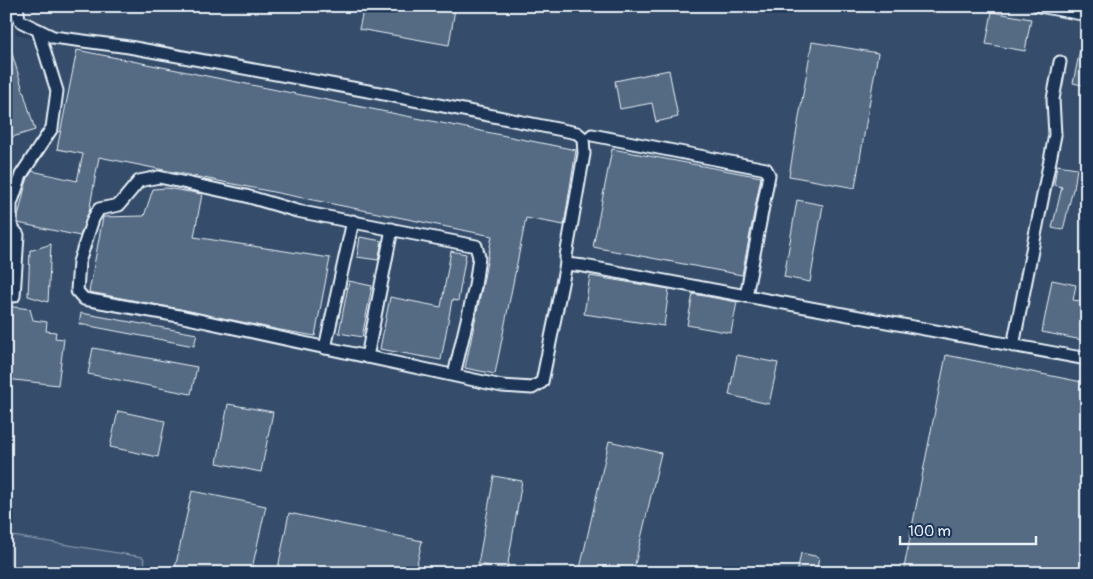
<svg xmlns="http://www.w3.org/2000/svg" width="1093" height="579" viewBox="0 0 1093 579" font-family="Pangolin,sans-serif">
<rect width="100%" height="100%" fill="#294061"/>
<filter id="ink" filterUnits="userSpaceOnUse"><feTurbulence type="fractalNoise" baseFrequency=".02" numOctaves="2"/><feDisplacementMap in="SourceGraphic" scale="10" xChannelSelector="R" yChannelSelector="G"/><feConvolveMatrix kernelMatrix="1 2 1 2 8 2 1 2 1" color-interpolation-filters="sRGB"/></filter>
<g filter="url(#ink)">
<!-- built -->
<path fill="#364d6b" d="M6 6H11L16 34 43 42 48 36 50 26 31 21 24 6H1087V573H148L143 557 6 535Z"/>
<!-- green -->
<path fill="#415774" stroke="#94a4b6" d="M6 535 143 557 148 573H6Z"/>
<!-- building -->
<g fill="#556a83" stroke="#e8f1f8">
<path d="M364 6H439L455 9 449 45 359 29Z"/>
<path d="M992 12 1031 19 1025 51 986 44Z"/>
<path d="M6 40H8L35 130 6 139Z"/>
<path d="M812 42 878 53 855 188 789 176Z"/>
<path d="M1081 45 1087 46V86L1073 83Z"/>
<path d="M77 50 576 150 564 225 526 218 495 374 465 368 482 288 492 236 99 157 89 212 80 236 18 223V217L25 187 28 178 32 171 77 181 83 154 57 149Z"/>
<path d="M669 70 678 117 656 122 652 103 620 109 615 81Z"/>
<path d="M612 149 761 177 742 275 593 247Z"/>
<path d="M1057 165 1077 168 1074 189H1073L1063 230 1052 228 1062 187 1054 185Z"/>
<path d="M166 188 202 194 194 237 330 258 315 336 280 330 180 309 89 292 103 217 144 216 153 189Z"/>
<path d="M797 200 823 205 810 282 784 277Z"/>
<path d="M360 237 382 241 378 260 357 257Z"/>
<path d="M51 244 48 302 28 296 30 250H33Z"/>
<path d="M451 251 466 254 458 301 452 300 441 360 380 349 390 297 441 307Z"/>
<path d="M590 276 669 289 664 326 584 314Z"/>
<path d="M1052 280 1076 285 1073 300 1087 302V341L1042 332Z"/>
<path d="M349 281 372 286 362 337 339 333Z"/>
<path d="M693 294 737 302 731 333 687 325Z"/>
<path d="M6 306 30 309 33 320 47 322 46 331 56 332 55 338 64 339 58 385 6 379V349L11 315 6 314Z"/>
<path d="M81 313 197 334 194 346 79 324Z"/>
<path d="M93 348 197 367 191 394 88 374Z"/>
<path d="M737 355 778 363 769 404 729 395Z"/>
<path d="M946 355 1087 383V573H903Z"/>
<path d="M228 404 273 412 261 472 217 463Z"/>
<path d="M118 411 165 421 158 457 110 447Z"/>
<path d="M609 441 661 453 633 573H579Z"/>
<path d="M494 476 522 481 507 569 478 564Z"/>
<path d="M192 491 266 506 251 573H174Z"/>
<path d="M289 513 422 541 415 573H277Z"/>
<path d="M801 553 819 557 816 573H797Z"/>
</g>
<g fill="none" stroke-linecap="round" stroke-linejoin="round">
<!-- minor casing -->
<g stroke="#e8f1f8" stroke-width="15">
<g id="minor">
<path d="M17 6 19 19 22 22 53 37 129 47 379 93 577 133 583 138 584 154 566 256V264L584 266 1087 359"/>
<path d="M1039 6 1087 15"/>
<path d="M592 135 766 169 769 175 746 296"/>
<path d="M14 296 18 235 11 226V204L21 175 52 128 57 91 38 30"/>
<path d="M1013 346 1055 135 1053 99 1060 62"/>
<path d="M325 348 353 221"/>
<path d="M367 357 392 229"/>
<path d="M454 375 475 286 479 257 476 246 297 211 246 196 159 177 139 181 119 205 99 209 93 219 79 262 77 291 84 299 179 316 502 386 532 388 542 382 566 264"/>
</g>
</g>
<!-- minor -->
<use href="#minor" stroke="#1d3557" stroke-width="11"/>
</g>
</g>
<!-- margin -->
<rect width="1093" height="579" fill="none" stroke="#1d3557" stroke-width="25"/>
<rect x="12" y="12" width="1068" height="554" fill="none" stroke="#e8f1f8" stroke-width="2" filter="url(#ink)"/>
<!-- scale -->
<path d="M900 536v8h136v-8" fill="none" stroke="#e8f1f8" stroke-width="2.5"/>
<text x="908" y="536" font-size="15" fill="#e8f1f8" stroke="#1d3557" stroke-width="4" paint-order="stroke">100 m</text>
</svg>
